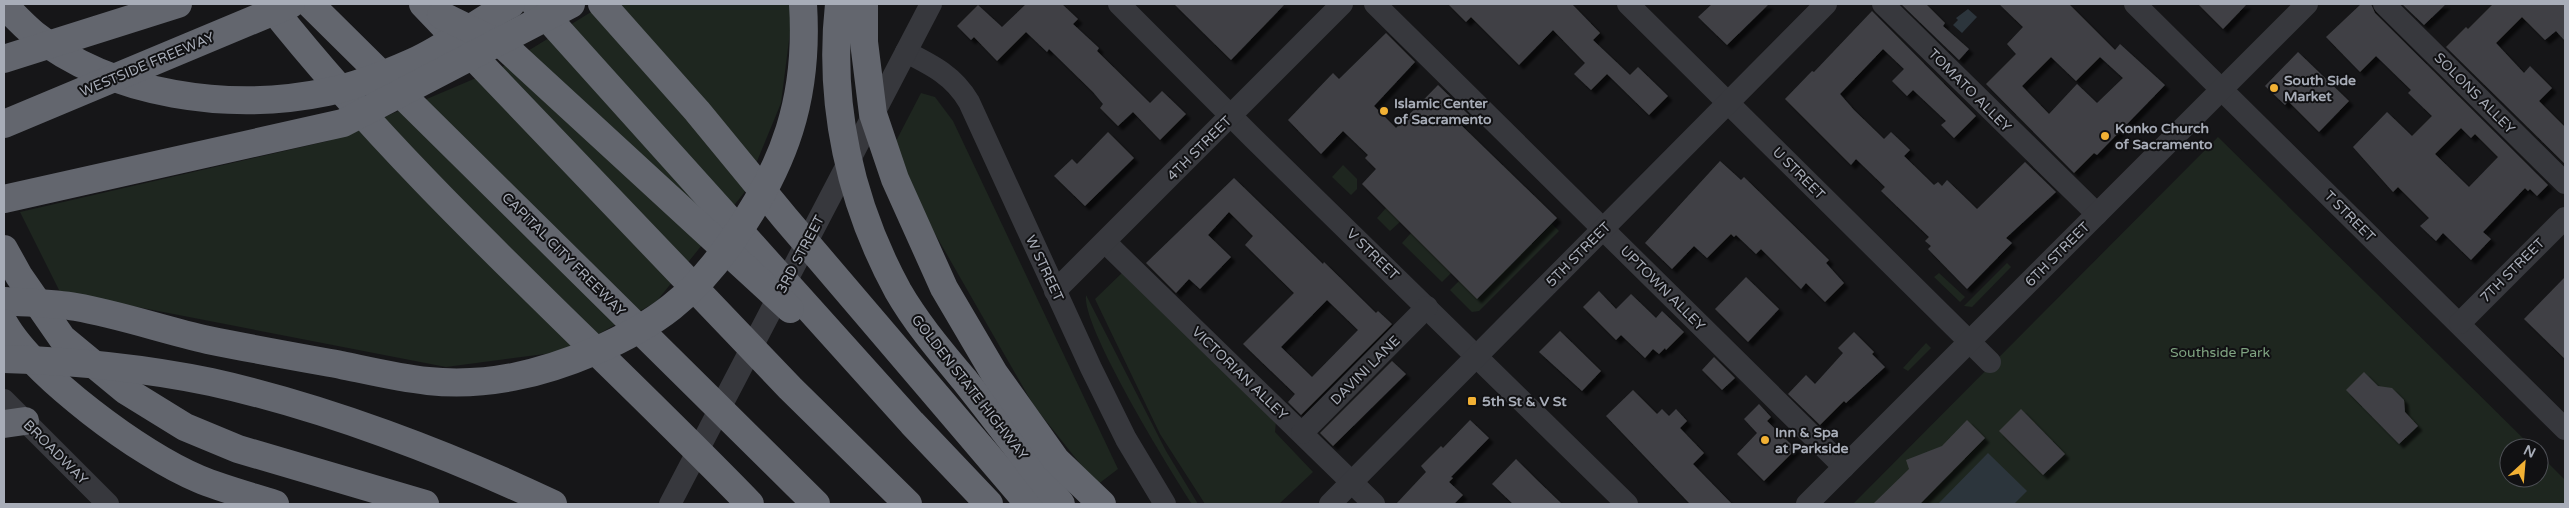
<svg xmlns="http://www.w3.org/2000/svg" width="2569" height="508" viewBox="0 0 2569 508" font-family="'Varela Round',sans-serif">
<defs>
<filter id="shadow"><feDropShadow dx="4.5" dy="4.5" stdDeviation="1" flood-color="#0009"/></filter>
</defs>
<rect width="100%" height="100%" fill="#161618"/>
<!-- green -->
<g fill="#1e261f">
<path d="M604 4H792L793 9 781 103 744 193 656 302 568 351 446 367 60 292 20 212 328 141 502 67Z"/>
<path d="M921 93 935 97 953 121 1118 469 1097 485 1034 406 919 206 895 143Z"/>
<path d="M2218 137 2533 448H2509V478H2539V454L2565 480V504H1853Z"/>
<path d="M1343 165 1357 179V189L1351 195 1332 177Z"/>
<path d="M1386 208 1400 222 1390 231 1377 218Z"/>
<path d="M1552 224 1559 231 1479 311 1472 312 1450 290 1459 281 1477 298Z"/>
<path d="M1411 233 1451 273 1442 282 1402 243Z"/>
<path d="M2007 263 2011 267 1972 307 1964 306Z"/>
<path d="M1124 271 1276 421 1275 432 1313 472 1279 504H1205L1160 434 1095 299Z"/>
<path d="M1939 273 1965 297 1960 302 1934 277Z"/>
<path d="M1086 295 1166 451 1198 504H1192C1171 472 1081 326 1086 295Z"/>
<path d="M1926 343 1931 348 1908 371 1903 368Z"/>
</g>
<!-- water -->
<g fill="#2c353c">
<path d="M1968 9 1977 17 1962 33 1953 25 1958 20 1956 18Z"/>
<path d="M1988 453 2027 491 2014 504H1938Z"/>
</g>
<!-- building -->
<g fill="#404145" fill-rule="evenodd" filter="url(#shadow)">
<path d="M1026 4H1062L1078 19 1073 24 1099 48 1097 51 1150 103 1162 91 1186 114 1160 140 1133 112 1118 126 1100 108 1103 104 1093 92 1049 49 1047 52 1026 32 997 61 974 37 971 40 957 26 978 5 1002 27Z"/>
<path d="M1174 4H1285L1231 60Z"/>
<path d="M1448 4H1572L1600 33 1593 40 1630 75 1638 67 1668 96 1649 115 1607 74 1591 90 1574 74 1585 63 1553 30 1519 65 1471 17 1466 22Z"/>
<path d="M1712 4H1769L1727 45 1698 17Z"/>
<path d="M1901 4H1926L1945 23 1943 26 1969 49 1959 60Z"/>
<path d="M1999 4H2069L2115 50 2120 44 2165 85 2097 155 2094 153 2074 173 1986 84 2016 54 2007 44 2023 27ZM2051 57 2076 81 2100 57 2123 78 2097 103 2077 84 2049 114 2022 86Z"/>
<path d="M2198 4H2247L2223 29Z"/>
<path d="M2361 4H2371L2375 13 2548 185 2537 196 2530 189 2528 191 2525 188 2483 232 2491 239 2471 260 2443 233 2436 241 2420 226 2429 218 2398 187 2393 192 2353 147 2387 112 2412 136 2432 116 2408 93 2411 90 2376 56 2360 72 2326 37ZM2461 128 2471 138 2475 134 2498 157 2469 187 2435 154Z"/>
<path d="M2402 4H2446L2424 25Z"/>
<path d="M2493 4H2565V41L2556 31 2545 40 2522 17 2496 43 2524 73 2530 66 2552 88 2539 101 2565 127 2564 163 2446 47 2466 27 2468 29Z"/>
<path d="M1872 11 1976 116 1954 138 1941 125 1946 121 1913 90 1907 96 1892 81 1904 69 1883 49 1840 94 1854 110 1884 139 1891 132 1910 150 1904 156 1934 185 1938 182 1942 186 1947 180 1977 209 2025 162 2056 192 2006 238 2012 243 1967 289 1928 249 1931 246 1925 241 1929 237 1881 191 1885 187 1856 159 1851 165 1785 99 1812 71 1814 72Z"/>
<path d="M1386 33 1415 62 1374 106 1396 128 1438 85 1469 115 1460 124 1557 218 1477 299 1362 184 1376 169 1365 158 1368 155 1343 131 1321 154 1288 120 1333 73 1339 79Z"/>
<path d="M2298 52 2349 101 2319 132 2288 101 2285 105 2265 86Z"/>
<path d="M1108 132 1134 158 1085 206 1054 176 1072 159 1077 164Z"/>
<path d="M1720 161 1741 180 1744 177 1829 260 1826 263 1844 283 1825 302 1806 283 1801 289 1761 249 1756 254 1736 235 1734 237 1731 234 1707 258 1694 246 1672 269 1645 243Z"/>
<path d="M1234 178 1323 264 1324 262 1376 313 1378 311 1392 324 1301 415 1288 402 1295 394 1243 344 1294 293 1245 245 1253 236 1229 212 1208 235 1231 257 1200 289 1189 279 1176 293 1146 263ZM1327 300 1358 330 1312 377 1281 347Z"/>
<path d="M1746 277 1779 309 1748 342 1715 309Z"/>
<path d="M2565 277V359L2524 319Z"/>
<path d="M1599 291 1616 309 1631 294 1656 318 1662 311 1684 332 1666 350 1665 348 1659 354 1653 349 1645 358 1621 335 1616 340 1583 307Z"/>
<path d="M1560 331 1601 371 1582 391 1539 352Z"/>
<path d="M1854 332 1874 352 1872 354 1885 367 1846 403 1844 401 1820 425 1788 394 1806 375 1815 384 1843 353 1838 348Z"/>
<path d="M1714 357 1735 378 1722 390 1702 370Z"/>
<path d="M1392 361 1406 374 1333 446 1320 433Z"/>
<path d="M2364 372 2378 386 2392 388 2404 400 2405 412 2418 426 2399 444 2346 390Z"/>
<path d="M1633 390 1657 414 1662 409 1669 416 1676 409 1687 421 1680 428 1704 453 1693 464 1732 504H1690L1606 416Z"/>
<path d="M1759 404 1771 417 1767 421 1796 449 1764 481 1737 454 1757 433 1744 419Z"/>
<path d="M2021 409 2065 454 2043 475 1999 431Z"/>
<path d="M1470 420 1489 438 1451 477 1453 478 1449 482 1463 495 1454 504H1396L1426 472 1421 466 1441 446 1443 448Z"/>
<path d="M1967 420 1985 438 1920 504H1873L1909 469 1906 460 1942 446Z"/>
<path d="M1516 459 1538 481 1562 504H1513L1492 484Z"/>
</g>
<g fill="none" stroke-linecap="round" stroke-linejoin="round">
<!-- minor -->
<g stroke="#37383d" stroke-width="22">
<path d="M1119 4 1252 137 1627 504"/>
<path d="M1375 4 1844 467"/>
<path d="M1628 4 1990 362"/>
<path d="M1883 4 2097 214"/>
<path d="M2135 4 2565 429"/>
<path d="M2384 4 2565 183"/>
<path d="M906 52C932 65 954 76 969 102L1091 368 1126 439 1165 504"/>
<path d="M1105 242 1374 504"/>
<path d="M1055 291 1342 4"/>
<path d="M2460 323 2565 218"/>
<path d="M4 400 108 504"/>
<path d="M1302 433 1427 307"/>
<path d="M670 504 931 4"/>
<path d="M1330 504 1826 4"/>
<path d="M1807 504 2307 4"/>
</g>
<!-- highway -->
<g stroke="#63666e" stroke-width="28">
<path d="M269 4C413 186 589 338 750 504"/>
<path d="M310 4 816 504"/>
<path d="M423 4 790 388 908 504"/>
<path d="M535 4 912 423 989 504"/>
<path d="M602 4 697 111 785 218 1029 504"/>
<path d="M839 4C828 104 850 203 898 291 917 324 942 353 966 382 998 422 1029 464 1061 504"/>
<path d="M864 4V42L873 114 895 179 944 288 994 373 1056 460 1102 504"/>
<path d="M4 5C14 15 23 25 34 34 112 96 231 112 327 92 357 86 386 74 413 62 447 47 478 21 511 4"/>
<path d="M441 15 504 46 790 309"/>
<path d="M4 59 178 4"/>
<path d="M4 124 291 4"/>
<path d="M4 199 343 123 571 4"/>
<path d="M4 249 19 276 62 338 125 390 185 427 238 449 425 504"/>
<path d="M4 301C28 303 53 303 76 307 121 315 164 330 208 340 252 349 297 357 341 365 370 371 399 378 428 381 487 387 541 374 595 351 655 325 694 296 731 242 785 166 809 98 803 4"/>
<path d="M4 323C33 375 142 456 199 479 223 489 250 496 275 504"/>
<path d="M4 359C73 361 143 368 211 382 324 407 448 454 553 504"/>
<path d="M4 424 25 421"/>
</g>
</g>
<!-- markers -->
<g fill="#f2b134" stroke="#111113" stroke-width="2">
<circle cx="2274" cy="88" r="5"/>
<circle cx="1384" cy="111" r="5"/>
<circle cx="2105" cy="136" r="5"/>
<rect x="1467" y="396" width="10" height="10" rx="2.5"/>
<circle cx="1765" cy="440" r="5"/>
</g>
<g text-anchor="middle" stroke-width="4" stroke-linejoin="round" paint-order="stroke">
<!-- street labels -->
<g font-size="14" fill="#a8adb8" stroke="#111113">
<text transform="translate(147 64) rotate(-23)" y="5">WESTSIDE FREEWAY</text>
<text transform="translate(1970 90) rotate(45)" y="5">TOMATO ALLEY</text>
<text transform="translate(2475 93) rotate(45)" y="5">SOLONS ALLEY</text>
<text transform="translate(1199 148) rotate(-45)" y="5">4TH STREET</text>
<text transform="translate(1799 173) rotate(45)" y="5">U STREET</text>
<text transform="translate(2350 216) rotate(45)" y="5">T STREET</text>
<text transform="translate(564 254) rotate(45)" y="5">CAPITAL CITY FREEWAY</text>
<text transform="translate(800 254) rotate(-62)" y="5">3RD STREET</text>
<text transform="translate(1373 254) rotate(44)" y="5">V STREET</text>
<text transform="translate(1578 254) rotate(-45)" y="5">5TH STREET</text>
<text transform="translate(2057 254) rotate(-45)" y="5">6TH STREET</text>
<text transform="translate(1045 268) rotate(65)" y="5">W STREET</text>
<text transform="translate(2512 270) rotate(-45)" y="5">7TH STREET</text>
<text transform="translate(1663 288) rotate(45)" y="5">UPTOWN ALLEY</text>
<text transform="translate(1365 370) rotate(-45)" y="5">DAVINI LANE</text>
<text transform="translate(1240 373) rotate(44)" y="5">VICTORIAN ALLEY</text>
<text transform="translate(970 387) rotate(52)" y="5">GOLDEN STATE HIGHWAY</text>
<text transform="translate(56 452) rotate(45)" y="5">BROADWAY</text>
</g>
<!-- poi labels -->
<g font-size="14" font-weight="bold" fill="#a8adb8" stroke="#111113" text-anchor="start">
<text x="2284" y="85">South Side<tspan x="2284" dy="16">Market</tspan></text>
<text x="1394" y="108">Islamic Center<tspan x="1394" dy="16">of Sacramento</tspan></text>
<text x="2115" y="133">Konko Church<tspan x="2115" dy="16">of Sacramento</tspan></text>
<text x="1482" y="406">5th St &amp; V St</text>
<text x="1775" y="437">Inn &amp; Spa<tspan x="1775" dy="16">at Parkside</tspan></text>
</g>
<!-- park labels -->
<g font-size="14" fill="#7fa381" stroke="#111113">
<text x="2220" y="357">Southside Park</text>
</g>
</g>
<!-- border -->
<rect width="2569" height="508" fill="none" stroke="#a8adb8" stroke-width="10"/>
<!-- north arrow -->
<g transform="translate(2524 463) rotate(26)"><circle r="24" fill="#111113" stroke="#4d4f55"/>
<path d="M0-4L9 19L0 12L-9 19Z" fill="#f2b134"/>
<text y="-8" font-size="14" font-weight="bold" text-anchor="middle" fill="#a8adb8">N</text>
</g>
</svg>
